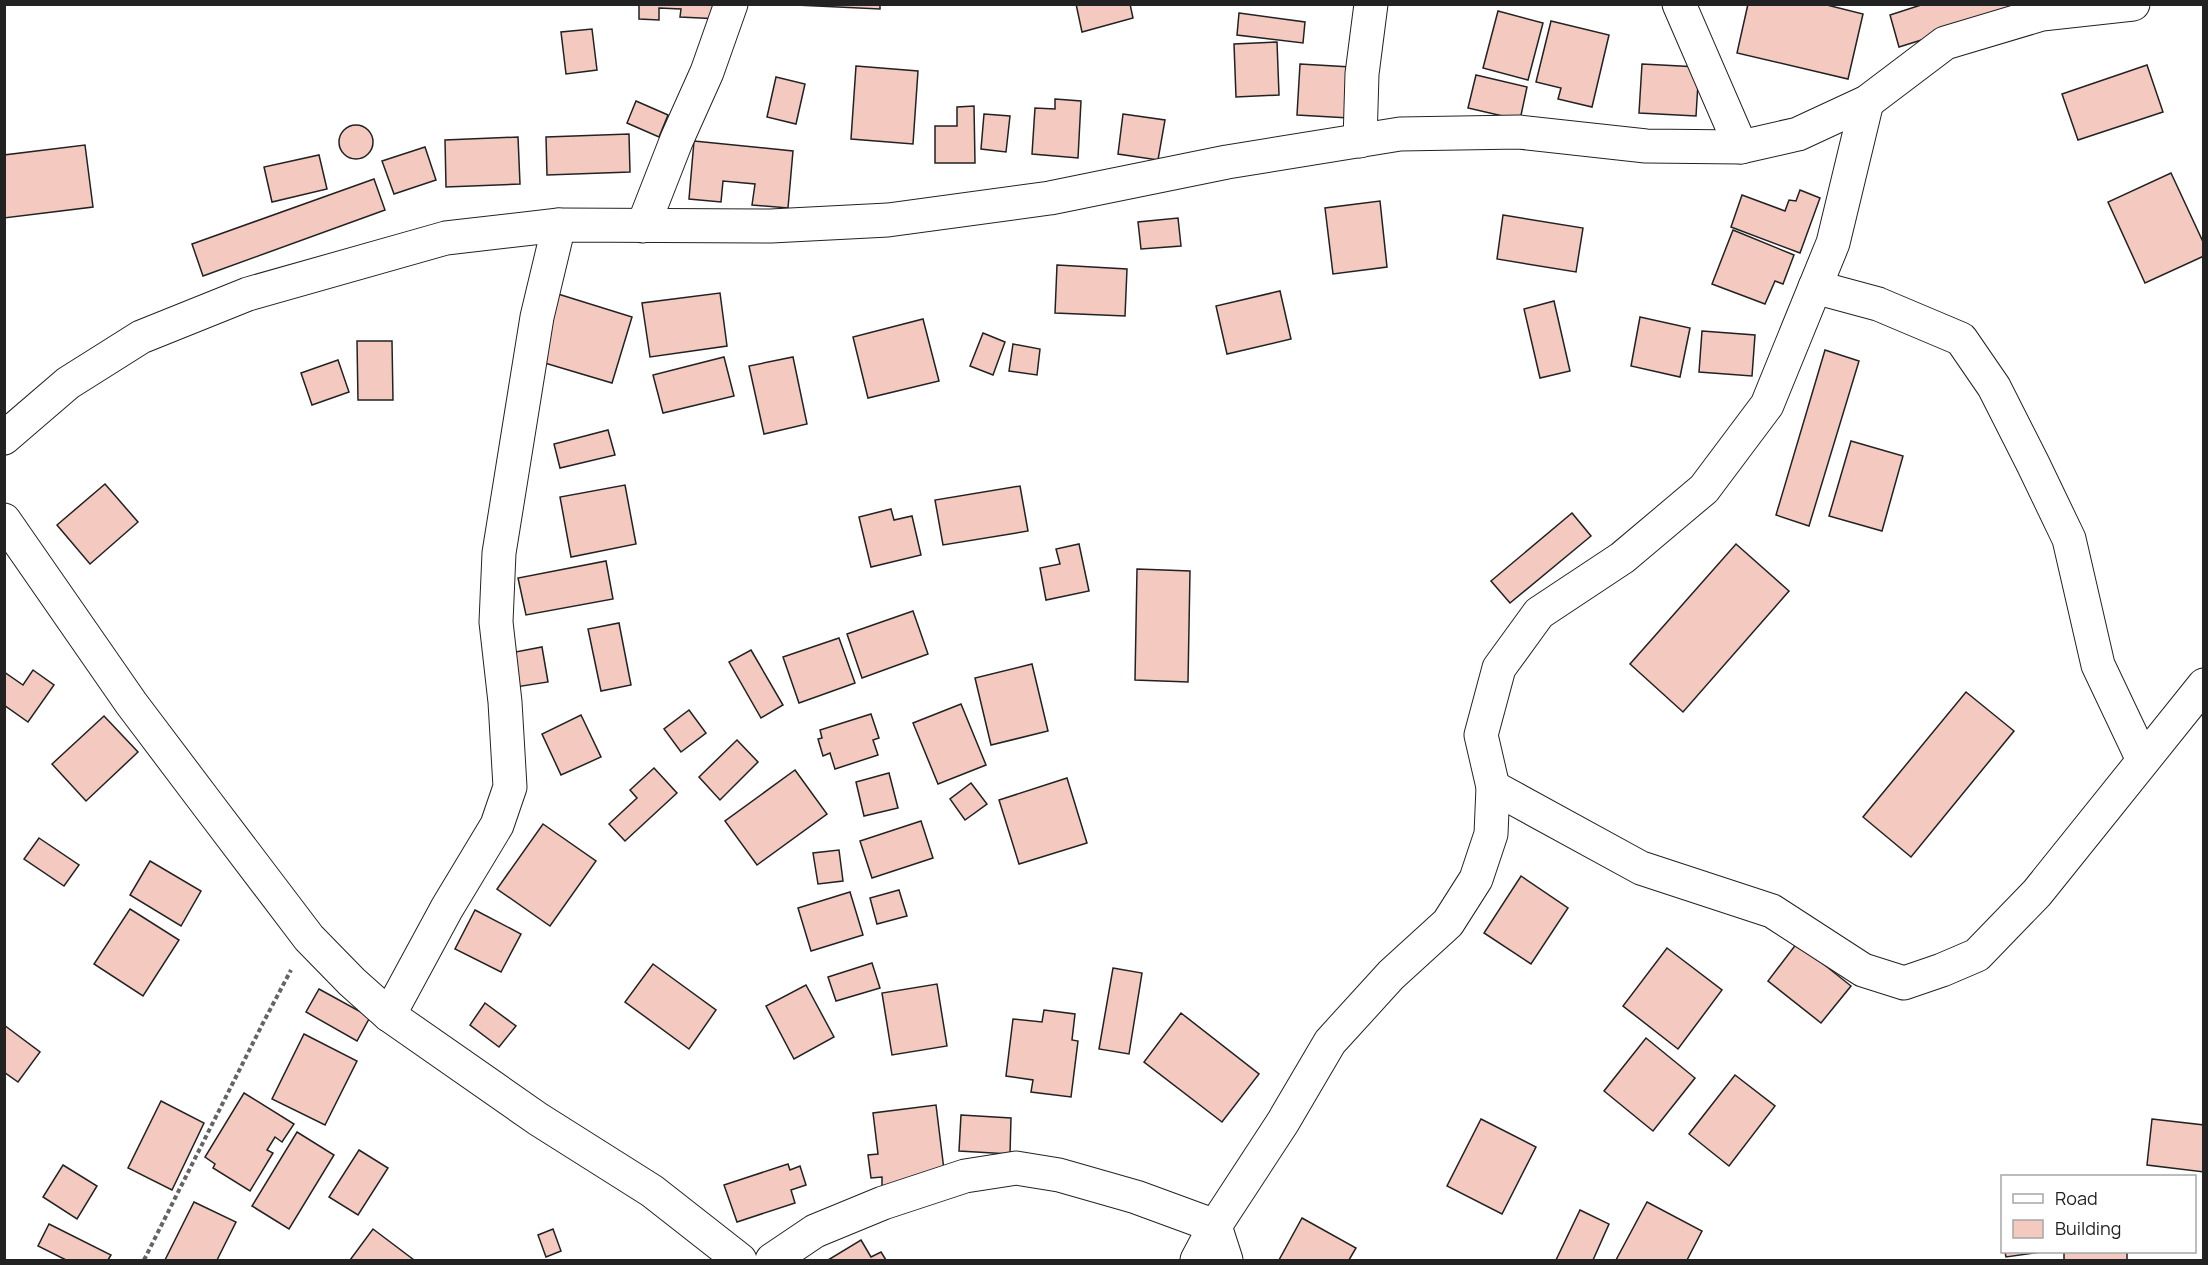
<svg xmlns="http://www.w3.org/2000/svg" width="2208" height="1265" viewBox="0 0 2208 1265" font-family="Manrope,sans-serif">
<rect width="100%" height="100%" fill="#fff"/>
<!-- building -->
<g fill="#f3c9c0" stroke="#222" stroke-width="1.5">
<path d="M639 4H721L720 19 680 17 681 9 659 8V20L639 19Z"/>
<path d="M774 4H880V9Z"/>
<path d="M1076 4H1130L1133 18 1082 32Z"/>
<path d="M1748 4H1823L1863 14 1848 79 1737 53Z"/>
<path d="M1924 4H2023L2024 8 1899 47 1890 15Z"/>
<path d="M1498 11 1543 23 1528 80 1483 68Z"/>
<path d="M1239 13 1305 22 1303 43 1237 35Z"/>
<path d="M1551 21 1609 35 1592 107 1558 99 1561 88 1536 82Z"/>
<path d="M592 29 597 70 566 74 561 32Z"/>
<path d="M1277 42 1279 95 1236 97 1234 44Z"/>
<path d="M1300 64 1351 67 1349 118 1297 115Z"/>
<path d="M1642 64 1699 67 1696 116 1639 113Z"/>
<path d="M2147 65 2163 112 2078 140 2062 94Z"/>
<path d="M856 66 918 71 913 144 851 139Z"/>
<path d="M1476 75 1527 87 1520 120 1468 108Z"/>
<path d="M776 77 805 84 796 124 767 117Z"/>
<path d="M1055 99 1081 101 1078 158 1032 154 1035 108 1055 109Z"/>
<path d="M636 101 668 115 659 137 627 123Z"/>
<path d="M974 106 975 163H935V126H957V107Z"/>
<path d="M984 114 1010 116 1006 152 981 149Z"/>
<path d="M1123 114 1165 120 1158 160 1118 154Z"/>
<circle cx="356" cy="142" r="17"/>
<path d="M629 134 630 172 547 175 546 137Z"/>
<path d="M518 137 520 184 446 187 445 140Z"/>
<path d="M694 141 793 151 788 208 752 205 755 184 723 181 721 202 689 199Z"/>
<path d="M85 145 93 207 4 218V155Z"/>
<path d="M425 147 436 180 394 194 382 161Z"/>
<path d="M319 155 327 189 272 202 264 167Z"/>
<path d="M2171 173 2204 244V256L2145 283 2108 202Z"/>
<path d="M374 179 385 210 203 276 192 244Z"/>
<path d="M1800 190 1820 198 1800 253 1731 227 1742 195 1785 211 1789 200 1796 201Z"/>
<path d="M1380 201 1387 267 1333 274 1325 208Z"/>
<path d="M1503 215 1583 228 1576 272 1497 259Z"/>
<path d="M1178 218 1181 246 1141 249 1138 222Z"/>
<path d="M1733 230 1794 255 1783 284 1775 281 1765 304 1712 284Z"/>
<path d="M1057 265 1127 269 1125 316 1055 313Z"/>
<path d="M1280 291 1291 339 1227 354 1216 306Z"/>
<path d="M720 293 727 346 650 357 642 303Z"/>
<path d="M558 294 632 317 612 383 538 361Z"/>
<path d="M1554 301 1570 371 1540 378 1524 309Z"/>
<path d="M1640 317 1690 328 1680 377 1631 366Z"/>
<path d="M923 319 939 381 868 398 853 337Z"/>
<path d="M1702 331 1755 335 1752 376 1699 372Z"/>
<path d="M983 333 1005 342 993 375 970 366Z"/>
<path d="M357 341H392L393 400H358Z"/>
<path d="M1013 344 1040 349 1037 375 1009 371Z"/>
<path d="M1825 350 1859 361 1809 526 1776 515Z"/>
<path d="M724 357 734 396 663 413 653 375Z"/>
<path d="M793 357 807 424 764 434 749 366Z"/>
<path d="M338 360 349 392 312 405 301 373Z"/>
<path d="M608 430 615 455 560 468 554 444Z"/>
<path d="M1851 441 1903 456 1882 531 1829 516Z"/>
<path d="M105 484 138 522 90 564 57 525Z"/>
<path d="M625 485 636 544 571 557 560 497Z"/>
<path d="M1020 486 1028 531 943 545 935 500Z"/>
<path d="M891 509 894 520 912 516 921 555 871 567 859 517Z"/>
<path d="M1572 513 1591 536 1510 603 1491 581Z"/>
<path d="M1079 544 1089 591 1046 600 1040 568 1060 564 1056 549Z"/>
<path d="M1736 544 1789 591 1683 712 1630 664Z"/>
<path d="M606 561 613 599 526 615 518 578Z"/>
<path d="M1137 569 1190 571 1188 682 1135 680Z"/>
<path d="M913 611 928 654 862 678 847 634Z"/>
<path d="M619 623 631 685 601 691 588 629Z"/>
<path d="M839 638 855 683 799 703 783 657Z"/>
<path d="M542 647 548 682 516 687 510 653Z"/>
<path d="M751 650 783 705 761 718 729 662Z"/>
<path d="M1032 664 1048 731 991 745 975 678Z"/>
<path d="M33 670 54 685 28 722 4 705V672L23 685Z"/>
<path d="M1966 692 2014 731 1911 857 1863 817Z"/>
<path d="M961 704 986 765 938 784 913 723Z"/>
<path d="M689 710 706 733 681 752 664 729Z"/>
<path d="M871 714 879 738 873 740 878 755 835 769 830 753 823 756 818 739 822 738 820 730Z"/>
<path d="M581 715 601 757 561 775 542 734Z"/>
<path d="M104 716 138 752 86 801 52 764Z"/>
<path d="M737 740 758 762 720 800 699 777Z"/>
<path d="M654 768 677 793 625 841 609 824 637 798 630 790Z"/>
<path d="M795 770 827 814 757 865 725 821Z"/>
<path d="M889 773 898 808 864 816 856 782Z"/>
<path d="M1067 778 1087 843 1019 864 999 800Z"/>
<path d="M971 783 987 804 965 820 950 799Z"/>
<path d="M921 821 933 858 872 878 860 841Z"/>
<path d="M543 824 596 861 550 926 497 889Z"/>
<path d="M39 838 79 865 64 886 24 859Z"/>
<path d="M839 850 843 881 818 884 813 853Z"/>
<path d="M150 861 201 891 181 926 130 895Z"/>
<path d="M1521 876 1568 908 1531 964 1484 933Z"/>
<path d="M899 890 907 916 877 924 870 898Z"/>
<path d="M850 892 863 935 811 951 798 908Z"/>
<path d="M130 909 179 940 143 996 94 964Z"/>
<path d="M475 910 521 934 501 972 455 949Z"/>
<path d="M1797 943 1851 986 1821 1023 1768 981Z"/>
<path d="M1667 948 1722 990 1678 1049 1623 1006Z"/>
<path d="M872 963 880 988 836 1001 828 977Z"/>
<path d="M653 964 716 1010 689 1049 625 1002Z"/>
<path d="M1113 968 1142 973 1129 1054 1099 1049Z"/>
<path d="M937 984 947 1046 892 1055 882 993Z"/>
<path d="M806 985 834 1037 794 1059 766 1006Z"/>
<path d="M319 989 370 1017 357 1041 306 1012Z"/>
<path d="M485 1003 516 1026 499 1047 470 1025Z"/>
<path d="M1044 1010 1075 1014 1072 1040 1078 1041 1071 1097 1031 1092 1033 1080 1006 1076 1013 1019 1042 1022Z"/>
<path d="M1181 1013 1259 1074 1222 1122 1144 1062Z"/>
<path d="M4 1025 40 1052 18 1082 4 1072Z"/>
<path d="M304 1034 357 1061 325 1125 272 1099Z"/>
<path d="M1646 1038 1695 1078 1653 1131 1604 1091Z"/>
<path d="M1735 1075 1775 1106 1729 1166 1689 1134Z"/>
<path d="M244 1093 294 1124 282 1142 275 1137 267 1150 273 1153 250 1191 213 1168 215 1164 205 1157Z"/>
<path d="M161 1101 204 1123 172 1190 128 1168Z"/>
<path d="M936 1105 945 1178 882 1186V1177L871 1178 868 1155 878 1154 873 1113Z"/>
<path d="M961 1115 1011 1118 1010 1154 959 1151Z"/>
<path d="M1481 1119 1536 1147 1502 1214 1447 1186Z"/>
<path d="M2152 1119 2204 1125V1172L2147 1165Z"/>
<path d="M297 1132 334 1155 289 1229 252 1206Z"/>
<path d="M359 1150 388 1168 358 1215 329 1197Z"/>
<path d="M788 1164 790 1170 800 1166 806 1185 791 1190 795 1203 737 1222 724 1185Z"/>
<path d="M63 1165 97 1186 77 1219 43 1197Z"/>
<path d="M194 1202 236 1222 217 1260H165Z"/>
<path d="M1647 1202 1702 1231 1687 1260H1616Z"/>
<path d="M1580 1210 1609 1224 1593 1260H1556Z"/>
<path d="M1302 1218 1356 1248 1349 1260H1279Z"/>
<path d="M49 1224 111 1255 108 1260H66L38 1246Z"/>
<path d="M373 1229 414 1260H350Z"/>
<path d="M553 1229 561 1251 546 1257 538 1235Z"/>
<path d="M861 1240 871 1257 881 1252 886 1260H828Z"/>
<path d="M2005 1252H2041L2006 1257Z"/>
<rect x="2064" y="1252" width="63" height="8"/>
</g>
<g fill="none" stroke-linecap="round" stroke-linejoin="round">
<!-- minor casing -->
<g stroke="#222" stroke-width="35">
<g id="minor">
<path d="M1679 4 1741 147"/>
<path d="M1360 141 1362 74 1371 4"/>
<path d="M643 226 677 139 707 72 731 4"/>
<path d="M1815 287 1878 304 1961 339 1994 387 2033 464 2069 539 2098 665 2143 760"/>
<path d="M4 438 68 383 141 337 248 294 446 238 559 225 771 226 888 220 1050 198 1227 162 1400 134 1519 132 1646 146 1741 147 1798 134 1867 102 1945 43 2042 14 2133 4"/>
<path d="M4 520 131 703 208 805 309 938 352 982 389 1015 538 1119 652 1191 740 1260"/>
<path d="M1493 787 1641 868 1772 911 1863 970 1904 983 1942 970 1977 955 2037 893 2204 685"/>
<path d="M389 1015 447 908 497 825 510 787 505 702 496 622 499 553 537 317 559 225"/>
<path d="M772 1260 815 1231 883 1203 965 1176 1016 1168 1059 1175 1136 1197 1215 1226 1226 1260"/>
<path d="M1197 1260 1215 1226 1283 1122 1330 1042 1391 975 1448 923 1476 879 1491 834 1493 787 1481 735 1499 668 1539 613 1622 558 1704 489 1767 405 1833 243 1867 102"/>
</g>
</g>
<!-- path -->
<path stroke="#646464" stroke-width="4" stroke-dasharray="4.5 3" stroke-linecap="butt" d="M144 1260 263 1023 291 970"/>
<!-- minor -->
<use href="#minor" stroke="#fff" stroke-width="33"/>
</g>
<!-- border -->
<rect width="2208" height="1265" fill="none" stroke="#222222" stroke-width="12"/>
<!-- legend -->
<rect x="2001" y="1175" width="195" height="78" fill="#ffffff" stroke="#a7a7a7" stroke-width="1.5"/>
<rect x="2013" y="1194" width="30" height="9" fill="#ffffff" stroke="#a7a7a7" stroke-width="1.5"/>
<text x="2055" y="1205" font-size="18" fill="#222222">Road</text>
<rect x="2013" y="1220" width="30" height="18" fill="#f3c9c0" stroke="#a7a7a7" stroke-width="1.5"/>
<text x="2055" y="1235" font-size="18" fill="#222222">Building</text>
</svg>
